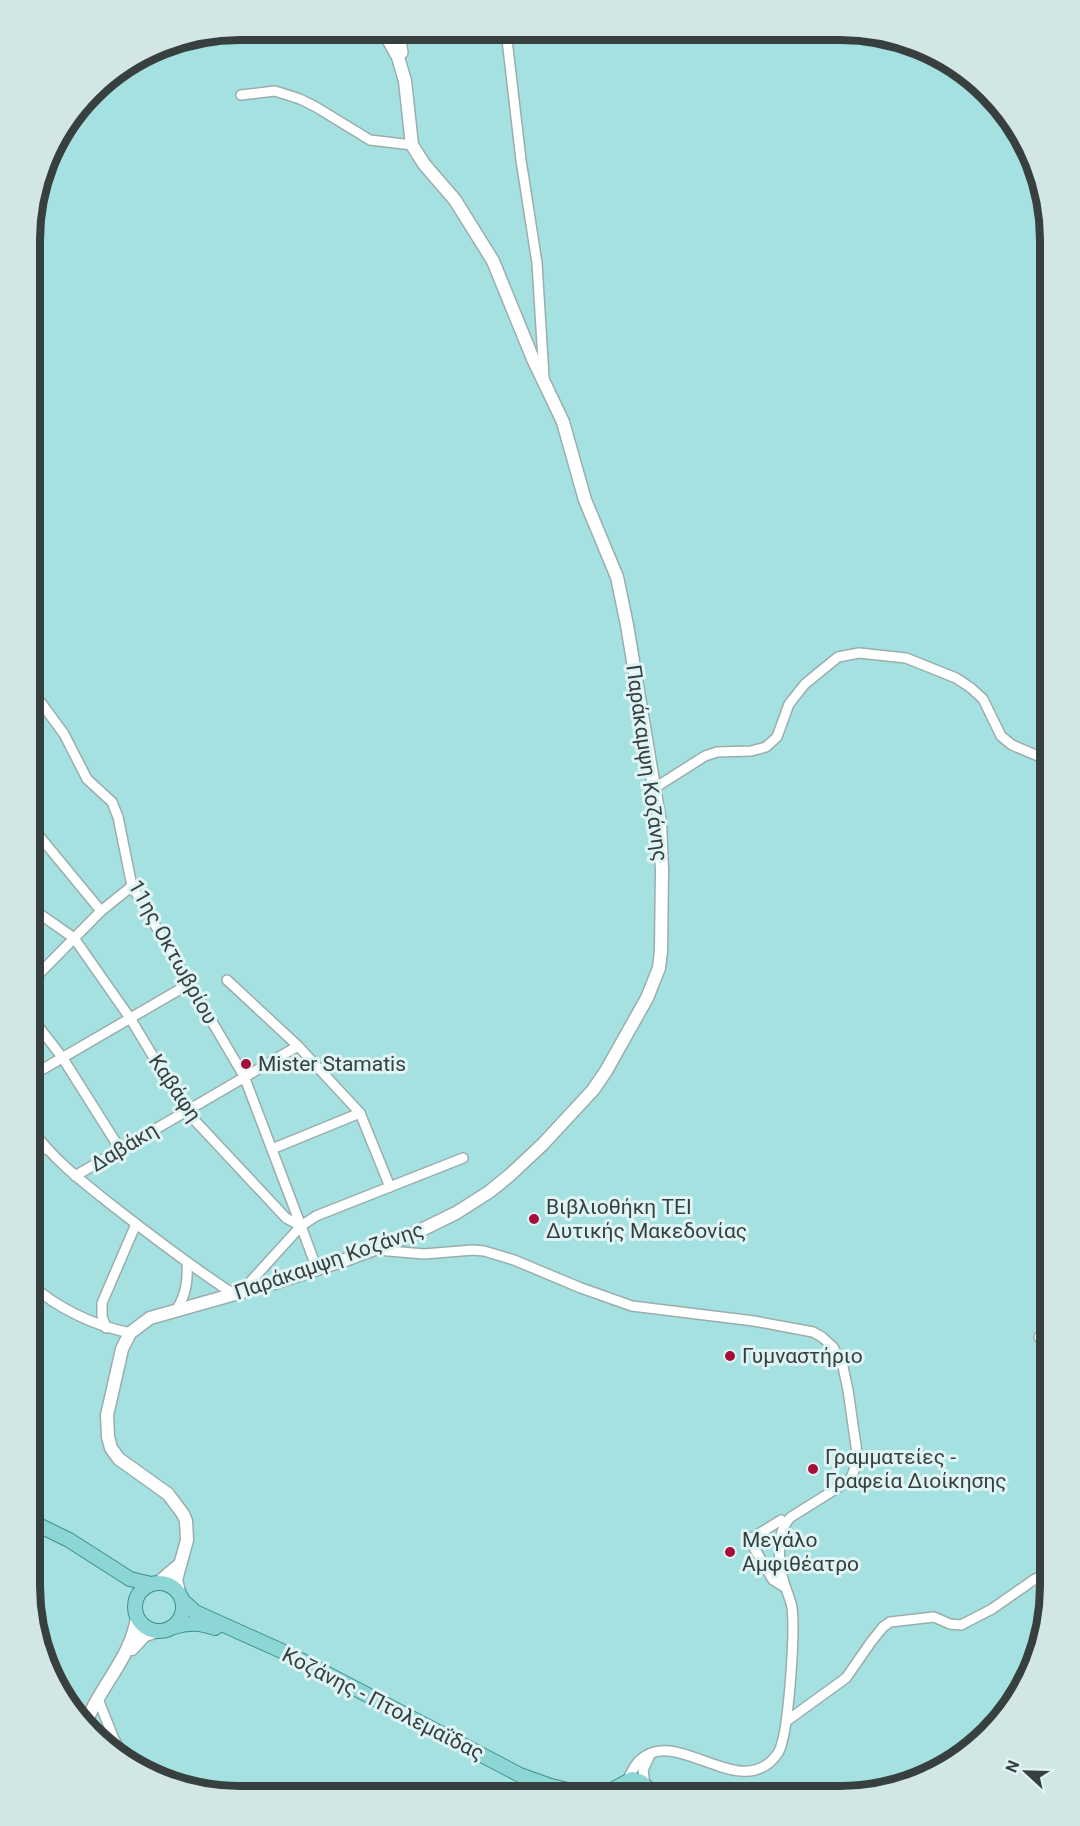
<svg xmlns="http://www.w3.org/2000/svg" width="1080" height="1826" viewBox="0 0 1080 1826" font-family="Roboto,sans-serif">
<rect width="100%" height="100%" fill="#dff4f4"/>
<!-- green -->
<path fill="#a4e1e0" d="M240 30 867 32 968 74 1034 160 1050 240V1600L1039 1654 1007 1713 920 1780 840 1796 213 1794 112 1752 46 1666 30 1586 32 213 52 147 101 82 160 46Z"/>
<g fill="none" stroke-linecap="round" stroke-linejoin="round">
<!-- street casing -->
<g stroke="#99aead" stroke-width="12">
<g id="street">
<path d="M506 31 521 160 537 263 544 377"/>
<path d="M398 57 403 53 400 30"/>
<path d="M241 95 275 91 300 99 316 107 370 140 412 145"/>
<path d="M31 689 64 734 87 779 112 802 118 817 132 886 244 1076 301 1226"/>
<path d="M1050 712 1046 686 1050 676"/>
<path d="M653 789 705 756 717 752 751 751 766 747 777 737 789 704 805 684 838 657 859 653 906 658 956 678 971 688 983 699 1001 736 1012 745 1050 761"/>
<path d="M31 826 101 911"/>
<path d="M31 908 74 938 130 1018 186 1111 286 1218 301 1226 317 1269"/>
<path d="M227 980 298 1046 360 1113 390 1187"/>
<path d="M31 982 101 911 132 886"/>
<path d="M31 1017 62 1057 120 1149"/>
<path d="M31 1076 189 984"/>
<path d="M31 1128C53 1160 83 1182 113 1206 154 1238 192 1267 235 1295"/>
<path d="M272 1149 360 1113"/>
<path d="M31 1151 46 1149"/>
<path d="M75 1176 298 1046"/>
<path d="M377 1250 424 1254 473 1250 484 1251 514 1260 581 1288 632 1306 754 1321 813 1332 822 1337 833 1347 843 1367 848 1390 858 1460 851 1478 847 1482 791 1517C774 1533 779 1566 785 1586 788 1594 791 1601 792 1608 795 1631 789 1736 778 1753 742 1806 676 1723 639 1761 634 1766 631 1774 627 1780"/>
<path d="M30 1284C59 1309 93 1325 130 1333"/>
<path d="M241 1292 301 1226 316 1216 463 1158"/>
<path d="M177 1309C186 1294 188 1281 187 1264"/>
<path d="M106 1328 102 1316V1303L136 1224"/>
<path d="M1039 1337H1050"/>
<path d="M747 1536 773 1580 786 1588"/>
<path d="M749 1540 781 1520 784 1524"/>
<path d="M98 1699 114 1739 124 1757"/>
<path d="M788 1720 846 1678 871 1642 883 1627 890 1622 934 1617 950 1624 961 1625 992 1609 1035 1579 1050 1572"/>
<path d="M645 1785 643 1770 650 1755"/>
</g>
</g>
<!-- secondary casing -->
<g stroke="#99aead" stroke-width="15">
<g id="secondary">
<path d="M159 1582 179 1565"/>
<path d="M179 1592 176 1580 187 1540 186 1521 183 1514 168 1494 119 1459 111 1448 108 1437 107 1415 113 1389 122 1349 130 1333 150 1318 274 1283 348 1259 407 1237 456 1213 489 1192 510 1175 543 1144 593 1090 606 1071 647 998 659 968 661 951 662 871 660 823 627 625 617 577 585 500 563 422 533 359 493 261 455 200 424 164 412 145 405 81 398 57 383 30"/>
<path d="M132 1649 145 1635 158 1631"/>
<path d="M87 1720C102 1684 131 1657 137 1618"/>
</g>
</g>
<!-- primary casing -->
<g stroke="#3d8f8e" stroke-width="16">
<g id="primary">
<path d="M30 1521 69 1540 130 1579 151 1584"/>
<circle cx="159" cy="1607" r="24"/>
<path d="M183 1601 195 1612 295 1657 520 1775 551 1786 588 1795"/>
<path d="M174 1627C189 1622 200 1623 215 1628"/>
<path d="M593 1795 610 1791 632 1779 641 1782 655 1795"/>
</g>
</g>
<!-- street -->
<use href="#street" stroke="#fff" stroke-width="9"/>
<!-- secondary -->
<use href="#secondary" stroke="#fff" stroke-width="12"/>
<!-- primary -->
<use href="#primary" stroke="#8cd6d5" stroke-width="14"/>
</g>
<!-- markers -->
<g fill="#a70e39" stroke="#dff4f4" stroke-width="2">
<circle cx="246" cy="1064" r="6"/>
<circle cx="534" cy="1219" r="6"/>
<circle cx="730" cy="1356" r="6"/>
<circle cx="813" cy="1469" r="6"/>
<circle cx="730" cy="1552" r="6"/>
</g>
<g text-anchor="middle" stroke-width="6" stroke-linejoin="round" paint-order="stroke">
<!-- street labels -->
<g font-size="21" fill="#373f3f" stroke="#dff4f4">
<text transform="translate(647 763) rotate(82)" y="7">Παράκαμψη Κοζάνης</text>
<text transform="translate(173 952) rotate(61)" y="7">11ης Οκτωβρίου</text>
<text transform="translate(175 1088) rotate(56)" y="7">Καβάφη</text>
<text transform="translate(124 1147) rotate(-31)" y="7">Δαβάκη</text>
<text transform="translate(329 1261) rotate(-19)" y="7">Παράκαμψη Κοζάνης</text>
<text transform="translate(383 1704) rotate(27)" y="7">Κοζάνης - Πτολεμαΐδας</text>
</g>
<!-- poi labels -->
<g font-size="21" fill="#373f3f" stroke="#dff4f4" text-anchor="start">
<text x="258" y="1071">Mister Stamatis</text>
<text x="546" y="1214">Βιβλιοθήκη ΤΕΙ<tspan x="546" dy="24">Δυτικής Μακεδονίας</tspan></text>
<text x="742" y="1363">Γυμναστήριο</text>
<text x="825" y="1464">Γραμματείες -<tspan x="825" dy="24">Γραφεία Διοίκησης</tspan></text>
<text x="742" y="1547">Μεγάλο<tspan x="742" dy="24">Αμφιθέατρο</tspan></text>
</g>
</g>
<!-- crop -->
<path d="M0 0H1080V1826H0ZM240 40H840A200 200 0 0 1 1040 240V1586A200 200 0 0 1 840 1786H240A200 200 0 0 1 40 1586V240A200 200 0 0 1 240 40Z" fill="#d2e6e6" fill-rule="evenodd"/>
<path fill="none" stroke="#373f3f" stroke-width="8" d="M240 40H840A200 200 0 0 1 1040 240V1586A200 200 0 0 1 840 1786H240A200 200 0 0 1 40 1586V240A200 200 0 0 1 240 40Z"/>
<!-- north arrow -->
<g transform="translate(1026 1772) rotate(292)" stroke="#dff4f4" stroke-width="4.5" paint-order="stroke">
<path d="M0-4.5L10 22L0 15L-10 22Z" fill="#373f3f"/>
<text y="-9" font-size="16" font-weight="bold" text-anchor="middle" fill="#373f3f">N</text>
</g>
</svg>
